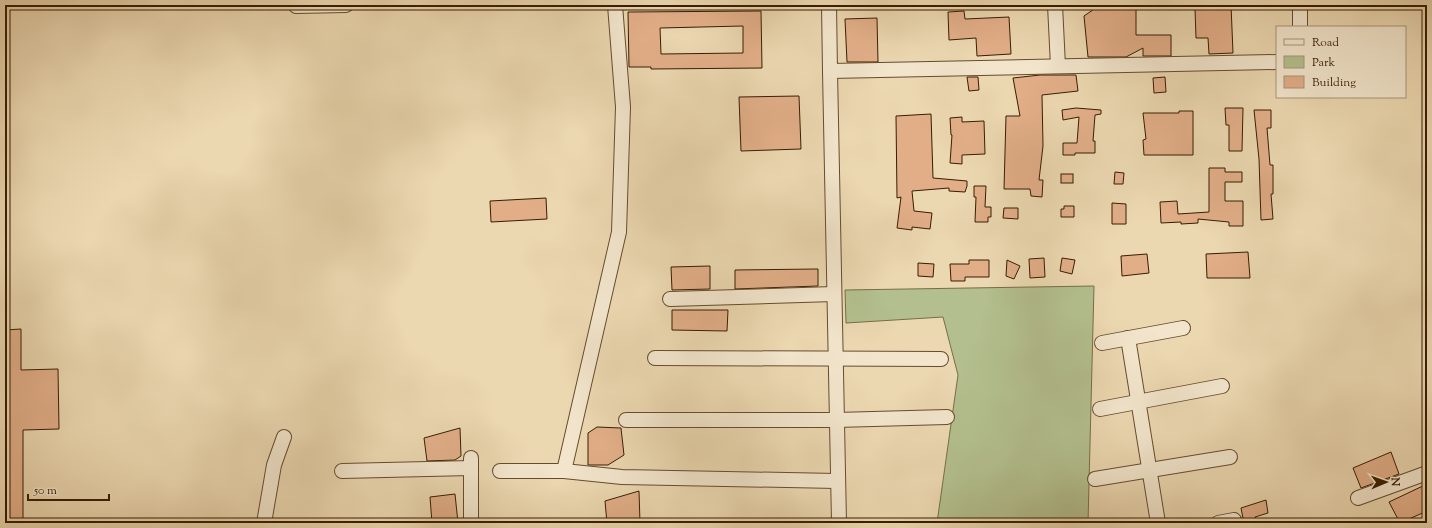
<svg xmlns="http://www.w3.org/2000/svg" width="1432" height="528" viewBox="0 0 1432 528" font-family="'Sorts Mill Goudy',serif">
<rect width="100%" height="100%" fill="#ebd7b0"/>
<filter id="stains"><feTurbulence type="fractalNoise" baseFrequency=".005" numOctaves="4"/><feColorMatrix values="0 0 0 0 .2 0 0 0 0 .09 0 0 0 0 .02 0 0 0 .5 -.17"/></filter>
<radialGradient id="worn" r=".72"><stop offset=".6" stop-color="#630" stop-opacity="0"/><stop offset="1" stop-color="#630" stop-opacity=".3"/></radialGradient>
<!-- green -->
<path fill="#b3bf8e" stroke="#766e48" d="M1094 286 1088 523H937L958 375 943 317 846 323 845 290Z"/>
<!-- building -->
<g fill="#e1ae88" stroke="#391d02" fill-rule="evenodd">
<path d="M1100 5H1136V35H1171V56H1143V48L1126 57H1088L1084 16Z"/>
<path d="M1201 5H1231L1233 53 1209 54 1208 38H1196L1195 9Z"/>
<path d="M761 11 762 68 651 69V67H629L628 12ZM743 26V53L661 54 660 28Z"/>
<path d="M964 11 965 19 1009 17 1011 54 977 56 976 38 949 40 948 12Z"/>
<path d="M877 18 878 62H847L845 19Z"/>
<path d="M1040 75H1076L1078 91 1042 95 1043 146 1039 180H1043L1042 197 1031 196 1030 189H1004L1006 116H1020L1013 78Z"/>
<path d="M967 77H978L979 90 969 91Z"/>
<path d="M1165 77 1166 92 1154 93 1153 78Z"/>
<path d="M799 96 801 149 741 151 739 97Z"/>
<path d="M1076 108 1101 110V114L1095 115 1093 141H1095V153H1075V155H1063V143H1077L1079 117 1063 120 1062 110Z"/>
<path d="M1225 108H1243L1242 151H1229V125H1226Z"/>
<path d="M1254 110H1271V128H1267L1270 165H1273V194H1271L1273 219 1261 220 1259 159Z"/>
<path d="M1179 111H1193V155H1144L1143 140 1146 139 1143 113H1179Z"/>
<path d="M931 114 933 178 967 181V186L965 192 949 191V188L912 191 914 211 932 213 930 229 912 227V230L897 228 901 197 897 198 896 116Z"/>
<path d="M962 117V122L984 121 985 154 962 155V164L950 163 952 135H951L950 118Z"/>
<path d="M1209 168H1225V172H1242V182H1225V201H1243V226H1229V222L1198 219V223L1181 224V222L1161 223 1160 202 1177 201 1178 214 1209 212Z"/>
<path d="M1115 172 1124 173 1123 184H1114Z"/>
<rect x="1061" y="174" width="12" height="9"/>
<path d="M974 186H986L985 207H991V217H988V222H975L976 197H974Z"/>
<path d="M546 198 547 219 491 222 490 201Z"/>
<path d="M1112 203 1126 204V224H1112Z"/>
<path d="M1064 206H1074V217H1061V209H1064Z"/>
<path d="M1004 208H1018V219L1003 218Z"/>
<path d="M1248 252 1250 278H1207L1206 254Z"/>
<path d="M1147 254 1149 273 1122 276 1121 256Z"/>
<path d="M1044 258 1045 277 1030 278 1029 259Z"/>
<path d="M1062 258 1075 260 1072 274 1060 271Z"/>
<path d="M969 260H989V277H965V281H951L950 264H969Z"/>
<path d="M1007 260 1020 266 1014 279 1006 276Z"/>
<path d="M918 263 934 264 933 277 918 276Z"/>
<path d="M710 266V289L672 290 671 267Z"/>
<path d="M818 269V286L735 289V270Z"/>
<path d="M672 310H728L727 331 672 330Z"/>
<path d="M21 329V370L58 369 59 429 23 430V523H5V330Z"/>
<path d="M597 427 621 428 624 455 608 465H588V433Z"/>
<path d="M460 428 461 456 455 460 427 461 424 438Z"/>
<path d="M1391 452 1399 474 1361 488 1353 468Z"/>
<path d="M1427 484V511L1400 523 1389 502Z"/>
<path d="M639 491 640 523H607L605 501Z"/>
<path d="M455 494 458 523H432L430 497Z"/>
<path d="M1266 500 1268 513 1255 517 1257 523H1244L1241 508Z"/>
</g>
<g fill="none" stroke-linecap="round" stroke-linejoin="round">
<!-- minor casing -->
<g stroke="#664c2e" stroke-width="16">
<g id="minor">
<path d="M829 5 830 71 1277 62"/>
<path d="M1055 5 1058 66"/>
<path d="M1300 5V27"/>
<path d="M296 6 346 5"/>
<path d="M830 71 839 523"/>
<path d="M670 299 834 294"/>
<path d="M1128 338 1158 523"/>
<path d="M1102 343 1183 328"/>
<path d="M655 358 941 359"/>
<path d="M1100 409 1222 386"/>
<path d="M626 420H836L947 417"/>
<path d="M471 458V523"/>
<path d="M342 471 471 468"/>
<path d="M500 471H564L622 477 837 481"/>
<path d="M564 471 619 232 623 107 615 5"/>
<path d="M1095 479 1230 457"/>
<path d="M1358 498 1427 473"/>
<path d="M264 523 274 465 284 437"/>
<path d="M1218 523 1234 520"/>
</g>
</g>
<!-- minor -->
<use href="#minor" stroke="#f2e5cc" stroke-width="14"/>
</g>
<!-- margin -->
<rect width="1432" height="528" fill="none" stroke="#ebd7b0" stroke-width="20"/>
<rect x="6" y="6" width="1420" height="516" fill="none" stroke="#391d02" stroke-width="2"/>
<rect x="10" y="10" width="1412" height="508" fill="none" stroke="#391d02"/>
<!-- legend -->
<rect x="1276" y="26" width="130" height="72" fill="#f2e5cc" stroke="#a8957b"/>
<rect x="1284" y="39" width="20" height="6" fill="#f2e5cc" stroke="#a8957b"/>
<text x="1312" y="46" font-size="12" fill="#391d02">Road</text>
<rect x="1284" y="56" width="20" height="12" fill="#b3bf8e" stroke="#a8957b"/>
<text x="1312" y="66" font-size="12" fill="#391d02">Park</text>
<rect x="1284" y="76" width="20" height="12" fill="#e1ae88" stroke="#a8957b"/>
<text x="1312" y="86" font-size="12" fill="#391d02">Building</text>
<!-- north arrow -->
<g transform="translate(1386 482) rotate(88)" stroke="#f2e5cc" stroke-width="3" paint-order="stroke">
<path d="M0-3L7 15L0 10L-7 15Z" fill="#391d02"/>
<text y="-6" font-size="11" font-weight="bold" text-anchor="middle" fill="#391d02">N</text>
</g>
<!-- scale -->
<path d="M28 494v6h81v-6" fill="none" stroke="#391d02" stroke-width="2"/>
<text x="34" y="494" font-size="12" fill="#391d02" stroke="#f2e5cc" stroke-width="3" paint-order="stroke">50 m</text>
<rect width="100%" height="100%" filter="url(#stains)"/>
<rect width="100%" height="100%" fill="url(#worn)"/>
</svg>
